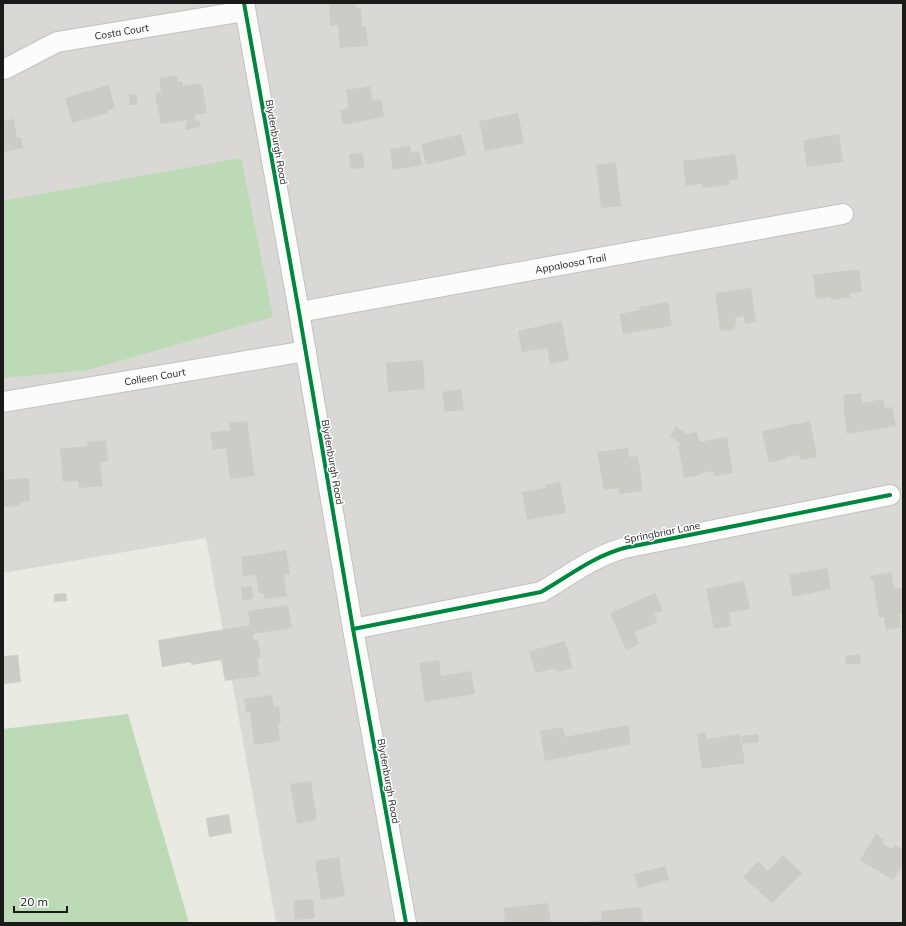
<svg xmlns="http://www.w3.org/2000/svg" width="906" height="926" viewBox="0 0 906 926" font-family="Mulish,sans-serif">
<rect width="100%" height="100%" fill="#eae9e2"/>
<!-- residential -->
<path fill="#d9d8d4" d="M3 3H903V923H276L206 538 3 573Z"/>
<!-- forest -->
<g fill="#bcdab6">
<path d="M241 158 273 317 88 370 3 378V201Z"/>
<path d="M128 714 189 923H3V729Z"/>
</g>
<!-- building -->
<g fill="#cccbc5">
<path d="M329 3H356L357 8H361L362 27 366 26 368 46 340 48 338 25 330 26Z"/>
<path d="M177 75 178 82 182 81 183 86 199 83V85L202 84 207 113 195 115V119L200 122V127L186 130 185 125 188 120 161 124 155 93 161 92 159 78Z"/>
<path d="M109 85 115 108 108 110V113L72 123 65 98Z"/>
<path d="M370 86 373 100 381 99 384 117 343 125 340 110 349 108 346 90Z"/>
<rect x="129" y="94" width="8" height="11"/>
<path d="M518 113 524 143 485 151 479 121Z"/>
<path d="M14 119 17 138 21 137 23 148 3 152V121Z"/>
<path d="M461 134 466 155 426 165 421 144Z"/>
<path d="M839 134 843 162 807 167 803 140Z"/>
<path d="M410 146 411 153 419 151 422 165 393 170 390 149Z"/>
<path d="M363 153 364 168 350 169 349 154Z"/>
<path d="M735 154 739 179 729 180V185L702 188V184L686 186 683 161Z"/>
<path d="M616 162 621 206 601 208 596 165Z"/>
<path d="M859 269 862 292 850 293 851 297 831 300 830 297 816 299 813 275Z"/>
<path d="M751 288 756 322 745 324 744 316 735 318 736 324 733 330 724 331 720 329 715 293Z"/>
<path d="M668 302 672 326 623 334 619 314 640 310 639 307Z"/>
<path d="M562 321 569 360 550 364 547 348 522 352 518 331Z"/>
<path d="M423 360 425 389 388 392 386 363Z"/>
<path d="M461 389 464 410 445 412 442 392Z"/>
<path d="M861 393 862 403 883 399 885 408 892 407 896 426 847 434 843 407H845L843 395Z"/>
<path d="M247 421 255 476 230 479 226 448 213 450 210 433 230 430 229 423Z"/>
<path d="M810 421 817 457 800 460 799 455 786 457V459L769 463 762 431Z"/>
<path d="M676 426 687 434 697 432 699 442 727 437 733 473 714 476 713 471 701 473V475L684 478 678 445H682L670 436Z"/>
<path d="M106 440 108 461 100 462 103 486 79 488 78 481 63 482 60 449 87 446V442Z"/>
<path d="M628 448 629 457 638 456 643 491 619 494V488L604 490 597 452Z"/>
<path d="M29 478 30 501 20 502V506L3 507V480Z"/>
<path d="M560 482 566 513 527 520 522 492 545 488V485Z"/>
<path d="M286 550 290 574 284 575 287 596 264 599V593L259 594 256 575 243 576 241 557Z"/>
<path d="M827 568 831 589 793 597 789 575Z"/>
<path d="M891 572 894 589 903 588V613L899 614 901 627 886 630 884 617H879L873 581H871L870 576Z"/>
<path d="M744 581 750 609 729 613 731 626 714 629 706 589Z"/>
<path d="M252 586 253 599 242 600 241 587Z"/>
<path d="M66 593 67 601 54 602V594Z"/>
<path d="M655 593 663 611 654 614 658 622 634 632 639 644 626 650 610 613Z"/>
<path d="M288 605 292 628 253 634 254 641 258 640 261 657 257 658 260 676 225 681 221 660 191 665V662L162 667 158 640 250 625 248 611Z"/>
<path d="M565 641 573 668 557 672 556 668 535 673 529 651Z"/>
<path d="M860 654 861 663 846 665 845 656Z"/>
<path d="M18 655 21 682 3 684V656Z"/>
<path d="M439 660 441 676 471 671 475 694 425 702 419 663Z"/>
<path d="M272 695 274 707 279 706 281 723H278L280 741 254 745 250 712H246L244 699Z"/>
<path d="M628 725 631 744 545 761 540 731 563 727 565 737Z"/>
<path d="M706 732 707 739 740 734 745 763 702 769 697 734Z"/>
<path d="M758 734 759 742 742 744V736Z"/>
<path d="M311 781 317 820 297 824 290 784Z"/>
<path d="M229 814 232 833 209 837 206 818Z"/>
<path d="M876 834 884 839 882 843 892 849 895 845 903 850V864L893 880 860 860Z"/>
<path d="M783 855 802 873 772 903 743 877 758 861 768 871Z"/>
<path d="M339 857 345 896 321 900 315 861Z"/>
<path d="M665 866 669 880 638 888 634 874Z"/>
<path d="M313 899 315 918 295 920 293 901Z"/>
<path d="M548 903 551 923H505L504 908Z"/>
<path d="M641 907 643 923H590V921L601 920V911Z"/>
</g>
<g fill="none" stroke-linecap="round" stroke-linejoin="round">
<!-- minor casing -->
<g stroke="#c2c1be" stroke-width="22">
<g id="minor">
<path d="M244 3 299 312 353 629 406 923"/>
<path id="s1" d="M3 69 7 68 57 42 245 11"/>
<path id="s2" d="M299 312 843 214"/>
<path id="s3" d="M3 402 306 351"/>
<path d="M353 629 541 592C569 576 592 557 624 548L890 495"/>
</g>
</g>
<!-- minor -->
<use href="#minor" stroke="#fcfcfb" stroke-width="20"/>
<!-- cycleway casing -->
<g stroke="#fff" stroke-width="6">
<g id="cycleway">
<path d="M244 3 299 312 353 629 406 923"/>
<path d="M353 629 541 592C569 576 592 557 624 548L890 495"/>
</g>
</g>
<!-- cycleway -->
<use href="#cycleway" stroke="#00873e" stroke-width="4"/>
</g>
<g text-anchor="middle" stroke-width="3" stroke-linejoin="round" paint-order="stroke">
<!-- street labels -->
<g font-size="10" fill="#1a1a1a" stroke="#fff">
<text dy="4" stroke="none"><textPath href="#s1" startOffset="126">Costa Court</textPath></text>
<text transform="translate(277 142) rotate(80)" y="4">Blydenburgh Road</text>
<text dy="4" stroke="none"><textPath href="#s2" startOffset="276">Appaloosa Trail</textPath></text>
<text dy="4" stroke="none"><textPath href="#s3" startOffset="154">Colleen Court</textPath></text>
<text transform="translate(333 462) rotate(80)" y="4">Blydenburgh Road</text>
<text transform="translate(662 532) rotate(-11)" y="4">Springbriar Lane</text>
<text transform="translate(389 781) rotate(80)" y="4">Blydenburgh Road</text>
</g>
</g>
<!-- border -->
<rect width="906" height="926" fill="none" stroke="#1a1a1a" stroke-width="8"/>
<!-- scale -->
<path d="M14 906v6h53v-6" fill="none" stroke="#1a1a1a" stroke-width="2"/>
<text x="20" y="906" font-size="12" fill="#1a1a1a" stroke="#ffffff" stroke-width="3" paint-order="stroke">20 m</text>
</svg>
